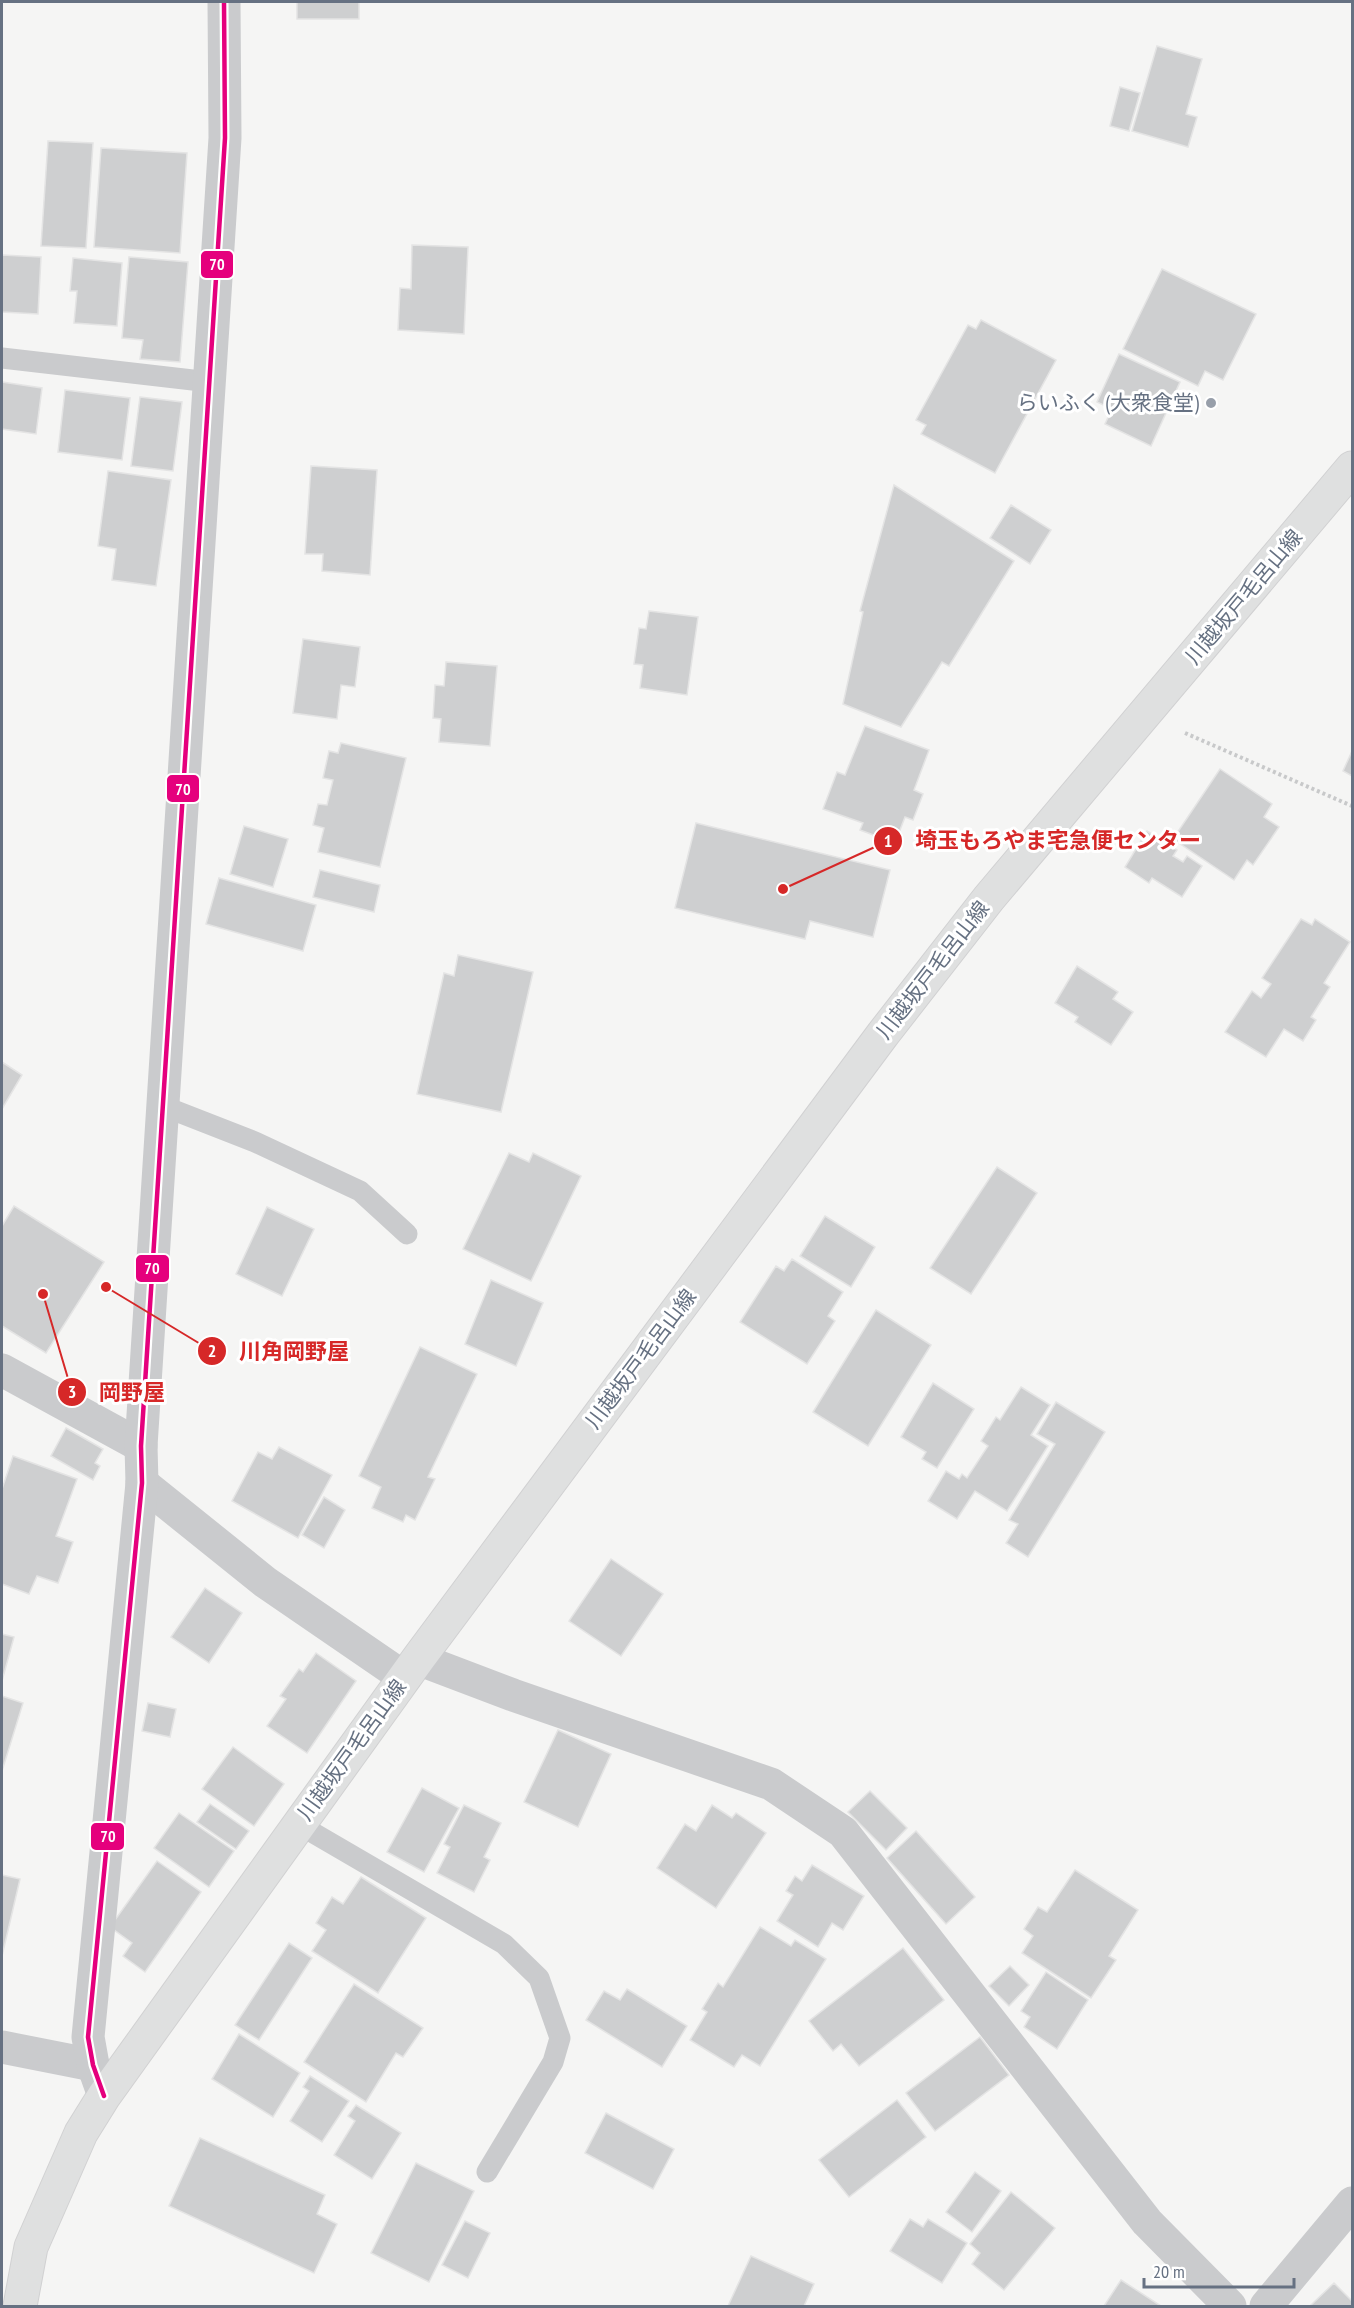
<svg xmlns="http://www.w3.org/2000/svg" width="1354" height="2308" viewBox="0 0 1354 2308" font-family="'PT Sans Narrow','Noto Sans JP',sans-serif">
<rect width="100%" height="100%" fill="#f5f5f4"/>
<!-- building -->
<g fill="#cecfd0" stroke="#e4e4e4" stroke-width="1.5">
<rect x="297" y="2" width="62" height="17"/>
<path d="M1157 46 1202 59 1186 114 1197 117 1188 147 1132 131Z"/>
<path d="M1120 87 1140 93 1129 131 1110 126Z"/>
<path d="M48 141 93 143 86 248 41 246Z"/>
<path d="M101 148 187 153 180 253 94 247Z"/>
<path d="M412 245 468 247 464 334 398 330 400 288 411 289Z"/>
<path d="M2 255 41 257 38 314 2 312Z"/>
<path d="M129 257 188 262 180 362 140 359 143 340 122 338Z"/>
<path d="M73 258 122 263 117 326 74 323 77 291H70Z"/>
<path d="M1162 269 1256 314 1223 380 1205 371 1198 386 1123 349Z"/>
<path d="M981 320 1056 360 995 473 921 434 926 425 916 420 968 325 976 329Z"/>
<path d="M1119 354 1180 382 1151 446 1105 424 1112 409 1097 402Z"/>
<path d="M2 382 42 388 36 434 2 429Z"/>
<path d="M65 390 130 398 122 460 58 452Z"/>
<path d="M140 397 182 402 173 471 131 466Z"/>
<path d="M311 466 377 470 370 575 322 571 323 554H305Z"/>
<path d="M108 471 171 480 156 586 112 580 116 549 98 546Z"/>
<path d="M894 485 1014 561 949 666 942 662 901 727 843 704 863 612 860 611Z"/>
<path d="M1011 505 1051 530 1030 564 990 538Z"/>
<path d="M649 611 698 617 687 695 640 688 643 665 634 664 639 628 646 629Z"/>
<path d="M303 639 360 647 355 687 341 685 337 719 293 713Z"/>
<path d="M446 662 497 666 490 746 439 742 441 719 433 718 435 685 444 686Z"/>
<path d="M865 726 929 750 914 790 923 794 913 820 905 817 895 843 860 830 863 823 823 809 837 772 845 775Z"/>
<path d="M341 743 406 758 380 867 318 852 324 828 313 825 318 804 327 805 333 780 323 778 329 751 338 753Z"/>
<path d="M1352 751V776L1343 771Z"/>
<path d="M1220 769 1272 804 1264 817 1279 827 1253 865 1247 860 1234 880 1173 839Z"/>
<path d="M696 823 890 870 873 937 810 921 805 939 675 908Z"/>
<path d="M244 826 288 839 273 887 230 874Z"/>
<path d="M1147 831 1177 850 1173 856 1183 862 1187 856 1202 866 1182 897 1152 878 1149 883 1125 867Z"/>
<path d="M320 870 380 885 374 912 313 897Z"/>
<path d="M219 878 316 905 303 951 206 924Z"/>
<path d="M1301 919 1312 925 1315 919 1350 942 1324 983 1330 987 1311 1017 1316 1020 1303 1041 1284 1029 1266 1057 1225 1032 1252 991 1261 998 1271 984 1262 978Z"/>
<path d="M458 955 533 972 501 1112 417 1094 444 973 454 976Z"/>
<path d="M1077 966 1118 992 1113 999 1133 1012 1111 1045 1075 1022 1078 1017 1055 1003Z"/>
<path d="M2 1062 22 1075 2 1109Z"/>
<path d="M509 1153 529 1162 533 1153 581 1176 531 1281 463 1249Z"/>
<path d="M997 1167 1037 1193 971 1294 930 1268Z"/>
<path d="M14 1206 104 1262 46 1353 2 1326V1226Z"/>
<path d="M267 1207 314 1229 282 1296 236 1274Z"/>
<path d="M825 1216 875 1247 851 1287 800 1256Z"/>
<path d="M792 1259 843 1292 828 1316 835 1321 807 1364 740 1322 776 1266 784 1271Z"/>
<path d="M491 1280 543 1303 516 1366 465 1344Z"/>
<path d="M876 1310 931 1345 868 1446 813 1412Z"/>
<path d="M420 1347 477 1374 428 1477 435 1479 415 1520 406 1515 403 1522 372 1508 381 1487 359 1476Z"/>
<path d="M933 1383 974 1409 937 1468 922 1459 926 1452 901 1437Z"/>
<path d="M1021 1387 1050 1405 1031 1435 1048 1446 1007 1511 975 1491 957 1519 928 1501 946 1471 959 1479 962 1474 967 1478 988 1446 981 1441 996 1417 1000 1420Z"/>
<path d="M1056 1402 1105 1432 1028 1557 1006 1543 1018 1524 1009 1520 1055 1444 1037 1434Z"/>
<path d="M66 1428 103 1449 95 1463 100 1466 93 1480 51 1456Z"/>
<path d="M279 1447 332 1475 298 1538 232 1501 258 1452 272 1459Z"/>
<path d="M13 1456 77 1479 56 1536 73 1542 58 1583 37 1576 29 1594 2 1584V1489Z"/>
<path d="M324 1497 345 1510 324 1548 302 1535Z"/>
<path d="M611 1559 663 1594 621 1656 569 1621Z"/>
<path d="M205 1588 242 1613 209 1663 171 1637Z"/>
<path d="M2 1634 14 1637 2 1681Z"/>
<path d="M316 1653 356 1681 307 1753 267 1726 286 1699 280 1696 299 1669 303 1672Z"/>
<path d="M2 1696 23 1703 2 1771Z"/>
<path d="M148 1703 176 1709 170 1737 142 1731Z"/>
<path d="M558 1730 611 1754 578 1827 524 1802Z"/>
<path d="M233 1747 284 1784 254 1826 202 1789Z"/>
<path d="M422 1788 459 1808 424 1872 387 1852Z"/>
<path d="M870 1791 907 1828 886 1850 848 1812Z"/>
<path d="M210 1804 249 1831 236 1849 197 1822Z"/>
<path d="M464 1805 501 1823 484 1857 490 1860 474 1892 437 1873 450 1847 444 1844Z"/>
<path d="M712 1805 732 1818 736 1813 766 1833 716 1908 657 1868 685 1824 696 1831Z"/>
<path d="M179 1813 234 1851 209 1887 154 1848Z"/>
<path d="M916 1831 975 1897 946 1924 887 1858Z"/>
<path d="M157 1861 201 1892 145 1972 123 1956 132 1943 110 1927Z"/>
<path d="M812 1865 864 1896 843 1930 832 1923 818 1947 777 1921 793 1895 786 1891 795 1876 802 1881Z"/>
<path d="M1075 1870 1138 1910 1109 1956 1116 1960 1091 1998 1022 1953 1033 1936 1024 1929 1038 1907 1047 1912Z"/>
<path d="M2 1875 20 1879 2 1956Z"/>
<path d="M361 1877 426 1918 378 1993 312 1951 326 1930 316 1923 332 1897 343 1904Z"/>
<path d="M760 1927 791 1946 795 1940 826 1959 760 2066 742 2055 734 2067 690 2040 707 2012 702 2009 718 1983 723 1987Z"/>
<path d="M289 1943 312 1958 259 2040 235 2025Z"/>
<path d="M903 1948 944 2000 859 2066 841 2044 833 2051 809 2021Z"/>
<path d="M1010 1966 1029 1985 1009 2006 989 1986Z"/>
<path d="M1046 1972 1088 2000 1057 2049 1024 2027 1030 2017 1021 2011Z"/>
<path d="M354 1984 423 2028 403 2057 396 2053 366 2102 304 2062Z"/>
<path d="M627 1989 687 2026 662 2067 586 2020 604 1991 620 2000Z"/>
<path d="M239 2034 300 2073 273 2117 212 2079Z"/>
<path d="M980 2037 1009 2075 935 2131 906 2093Z"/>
<path d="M310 2076 349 2101 322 2142 290 2121 309 2091 303 2087Z"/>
<path d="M897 2100 926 2137 849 2197 819 2160Z"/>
<path d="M356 2105 401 2133 372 2179 334 2155 355 2121 348 2116Z"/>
<path d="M606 2113 674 2149 653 2189 585 2153Z"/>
<path d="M200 2138 325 2195 317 2214 337 2224 314 2273 169 2206Z"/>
<path d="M416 2163 474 2191 429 2282 371 2253Z"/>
<path d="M975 2172 1001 2191 972 2232 946 2212Z"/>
<path d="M1011 2192 1055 2228 1004 2290 972 2264 980 2253 970 2244Z"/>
<path d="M910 2219 923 2227 928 2219 967 2243 942 2283 890 2251Z"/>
<path d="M465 2221 490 2233 468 2278 442 2265Z"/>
<path d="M751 2256 814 2284 804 2306H728Z"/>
<path d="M1121 2280 1161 2306H1104Z"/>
<path d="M1334 2283 1352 2301V2306H1310Z"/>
</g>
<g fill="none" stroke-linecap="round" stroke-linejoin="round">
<!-- primary casing -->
<g stroke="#d1d1d2" stroke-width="35">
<path id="primary" d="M20 2306 31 2247 81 2133 104 2096 418 1659 883 1034 989 898 1352 468"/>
</g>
<!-- path -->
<path stroke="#c8c9ca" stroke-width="4" stroke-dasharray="3 3" stroke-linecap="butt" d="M1185 733 1352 806"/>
<!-- lane -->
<g stroke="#cacbcd" stroke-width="21">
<path d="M2 358 210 382"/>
<path d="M163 1106 255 1142 360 1191 407 1234"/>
<path d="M298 1824 504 1944 539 1978 560 2038 553 2062 487 2172"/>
</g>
<!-- street -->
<g stroke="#cacbcd" stroke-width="33">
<path d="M2 1370 141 1446"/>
<path d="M142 1483 265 1582 405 1678"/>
<path d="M418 1659 513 1695 771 1784 843 1832 1147 2222 1230 2306"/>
<path d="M2 2047 93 2065"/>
<path d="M104 2096 93 2065 88 2037 142 1483 141 1446 225 138 224 2"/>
<path d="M1266 2306 1352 2203"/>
</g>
<!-- primary -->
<use href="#primary" stroke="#dfe0e0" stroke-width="33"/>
<!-- bus-1 casing -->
<g stroke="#fff" stroke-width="9">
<path id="bus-1" d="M104 2096 93 2065 88 2037 142 1483 141 1446 225 138 224 2"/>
</g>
<!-- bus-1 -->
<use href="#bus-1" stroke="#e5007d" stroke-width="4.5"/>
</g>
<!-- markers -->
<circle fill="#989faa" stroke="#fff" stroke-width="2" cx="1211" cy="403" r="6"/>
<g text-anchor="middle" stroke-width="6" stroke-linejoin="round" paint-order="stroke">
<!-- poi labels -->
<g font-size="21" fill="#667182" stroke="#fff" text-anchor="end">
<text x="1199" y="410">らいふく (大衆食堂)</text>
</g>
<!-- street labels -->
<g font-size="21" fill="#667182" stroke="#fff">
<text transform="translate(1244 597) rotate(-50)" y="7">川越坂戸毛呂山線</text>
<text transform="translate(933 970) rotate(-52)" y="7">川越坂戸毛呂山線</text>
<text transform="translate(641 1359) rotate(-53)" y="7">川越坂戸毛呂山線</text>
<text transform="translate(352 1750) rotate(-54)" y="7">川越坂戸毛呂山線</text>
</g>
</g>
<!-- callouts -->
<path fill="none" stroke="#d62828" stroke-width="2" d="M783 889L888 841M106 1287L212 1351M43 1294L72 1392"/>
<g fill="#d62828" stroke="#fff" stroke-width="2">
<circle cx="783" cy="889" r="6"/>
<circle cx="106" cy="1287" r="6"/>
<circle cx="43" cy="1294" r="6"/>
<circle cx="888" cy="841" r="15"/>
<circle cx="212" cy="1351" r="15"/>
<circle cx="72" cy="1392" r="15"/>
</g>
<g font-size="18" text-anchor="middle" font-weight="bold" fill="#fff">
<text x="888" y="847">1</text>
<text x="212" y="1357">2</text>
<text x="72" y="1398">3</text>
</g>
<g font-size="22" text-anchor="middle" font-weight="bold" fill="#d62828" stroke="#fff" stroke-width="6" stroke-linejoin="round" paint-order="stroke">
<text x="1058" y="848">埼玉もろやま宅急便センター</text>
<text x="294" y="1359">川角岡野屋</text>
<text x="132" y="1400">岡野屋</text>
</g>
<g stroke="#fff" stroke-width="2">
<rect x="200" y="250" width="34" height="29" rx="6" fill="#e5007d"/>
<rect x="166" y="774" width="34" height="29" rx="6" fill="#e5007d"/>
<rect x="135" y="1254" width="35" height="29" rx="6" fill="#e5007d"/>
<rect x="90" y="1822" width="35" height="29" rx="6" fill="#e5007d"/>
</g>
<g font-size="16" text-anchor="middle" font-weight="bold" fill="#fff">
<text x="217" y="270">70</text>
<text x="183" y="795">70</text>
<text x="152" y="1274">70</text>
<text x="108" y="1842">70</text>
</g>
<!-- border -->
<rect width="1354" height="2308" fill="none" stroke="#667182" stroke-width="6"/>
<!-- scale -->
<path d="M1144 2278v9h150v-9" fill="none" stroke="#667182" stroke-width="3"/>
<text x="1153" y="2278" font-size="18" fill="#667182" stroke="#ffffff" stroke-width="4.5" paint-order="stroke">20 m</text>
</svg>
